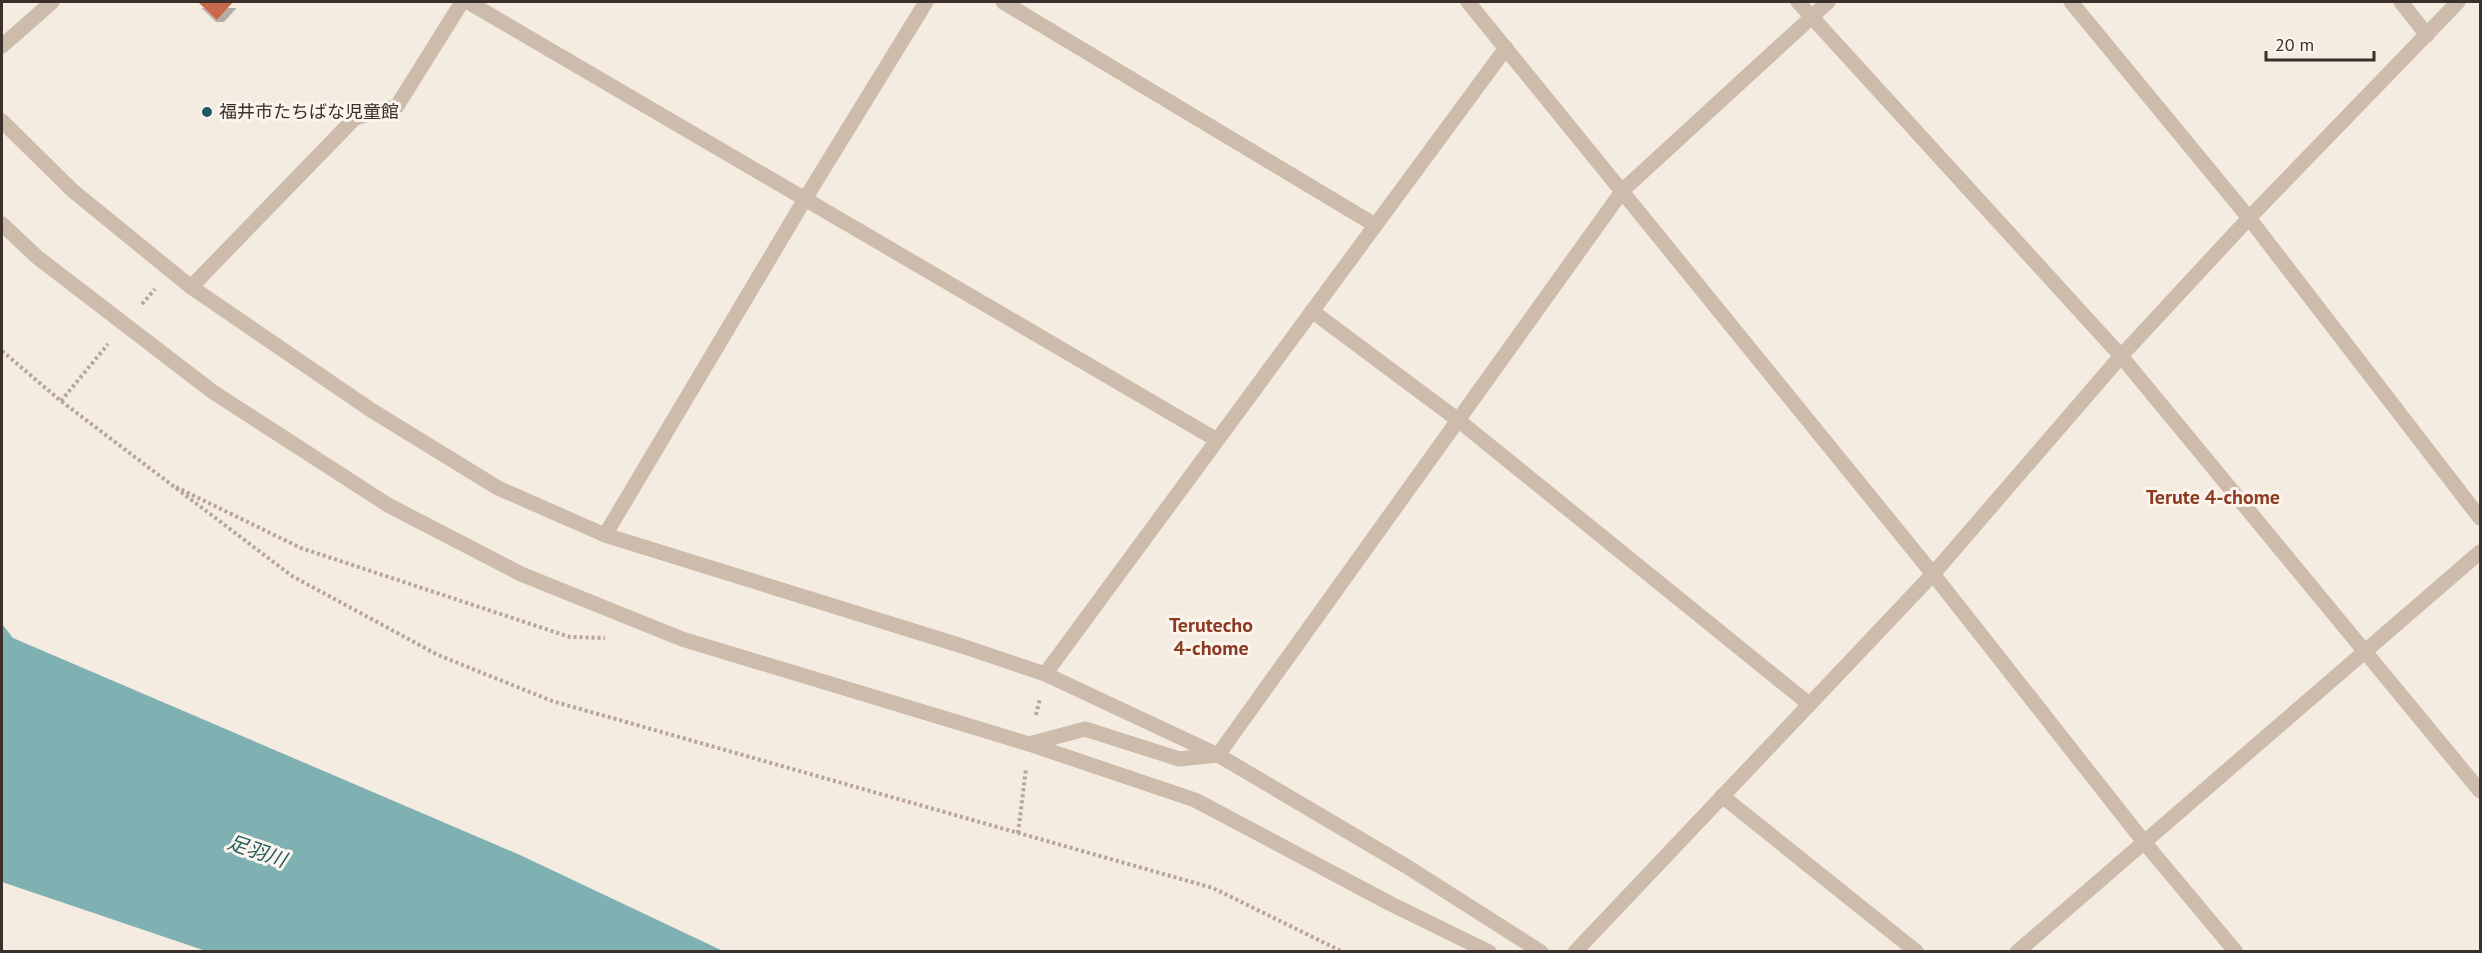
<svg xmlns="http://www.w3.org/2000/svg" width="2482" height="953" viewBox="0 0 2482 953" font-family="'PT Sans','Noto Sans JP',sans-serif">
<defs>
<filter id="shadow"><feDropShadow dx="3.5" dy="6" stdDeviation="0" flood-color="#0004"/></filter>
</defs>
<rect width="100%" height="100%" fill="#f4ebe1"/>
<!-- water -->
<path fill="#7fb0b2" d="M2 624 13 638 520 855 723 951H206L2 882Z"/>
<!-- building -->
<path fill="#c8694b" filter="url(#shadow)" d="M198 2H233L217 20Z"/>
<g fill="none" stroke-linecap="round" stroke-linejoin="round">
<!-- path -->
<g stroke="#b9a596" stroke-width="4" stroke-dasharray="3 3" stroke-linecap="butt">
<path d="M142 304 155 289"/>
<path d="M2 351 61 401 292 576 438 655 552 701 1213 888 1343 952"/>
<path d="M61 401 108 344"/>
<path d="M176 487 301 548 570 637 605 638"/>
<path d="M1036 715 1040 698"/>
<path d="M1018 833 1026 769"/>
</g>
<!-- lane -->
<path stroke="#cdbbac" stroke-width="15" d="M1722 796 1917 952"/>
<!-- street -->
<g stroke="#cdbbac" stroke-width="15">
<path d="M468 2 1217 440"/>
<path d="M1003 2 1375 225"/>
<path d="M1468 2 1933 574 2144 842 2236 952"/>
<path d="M1798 2 2121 356 2480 791"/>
<path d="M2071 2 2249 218 2480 518"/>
<path d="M2401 2 2427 35"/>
<path d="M2 46 52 2"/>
<path d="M2 121 73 191 191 287 371 410 498 488 605 535 962 646 1045 674 1218 755 1406 866 1541 952"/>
<path d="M2 224 37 257 213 392 388 505 521 574 682 639 1029 744 1195 800 1391 904 1489 952"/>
<path d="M191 287 355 118 397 106 462 2"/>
<path d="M1312 311 1458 420 1809 704"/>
<path d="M605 535 805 199 926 2"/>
<path d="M1045 674 1506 48"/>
<path d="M1029 744 1085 729 1179 759 1218 755 1623 190 1828 2"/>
<path d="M1575 952 1933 574 2121 356 2249 218 2458 2"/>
<path d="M2017 952 2480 552"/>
</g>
</g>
<!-- markers -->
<circle fill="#1f5a5e" stroke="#fbf5ee" stroke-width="2" cx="207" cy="112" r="6"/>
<g text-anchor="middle" stroke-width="6" stroke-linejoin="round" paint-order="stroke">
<!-- poi labels -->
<g font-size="18" fill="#3b302b" stroke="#fbf5ee" text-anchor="start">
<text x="219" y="118">福井市たちばな児童館</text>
</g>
<!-- neighbourhood labels -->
<g font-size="20" font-weight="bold" fill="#8c3b22" stroke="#fbf5ee">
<text x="2213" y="504">Terute 4-chome</text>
<text x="1211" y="632">Terutecho<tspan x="1211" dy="23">4-chome</tspan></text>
</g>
<!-- water labels -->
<g font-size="20" font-style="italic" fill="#1f5a5e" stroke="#fbf5ee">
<text transform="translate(257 851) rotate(19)" y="7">足羽川</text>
</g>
</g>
<!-- border -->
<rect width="2482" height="953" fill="none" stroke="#3b302b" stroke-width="6"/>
<!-- scale -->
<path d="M2266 51v9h108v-9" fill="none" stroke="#3b302b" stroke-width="3"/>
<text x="2275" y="51" font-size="18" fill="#3b302b" stroke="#fbf5ee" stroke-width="4.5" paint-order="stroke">20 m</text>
</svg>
